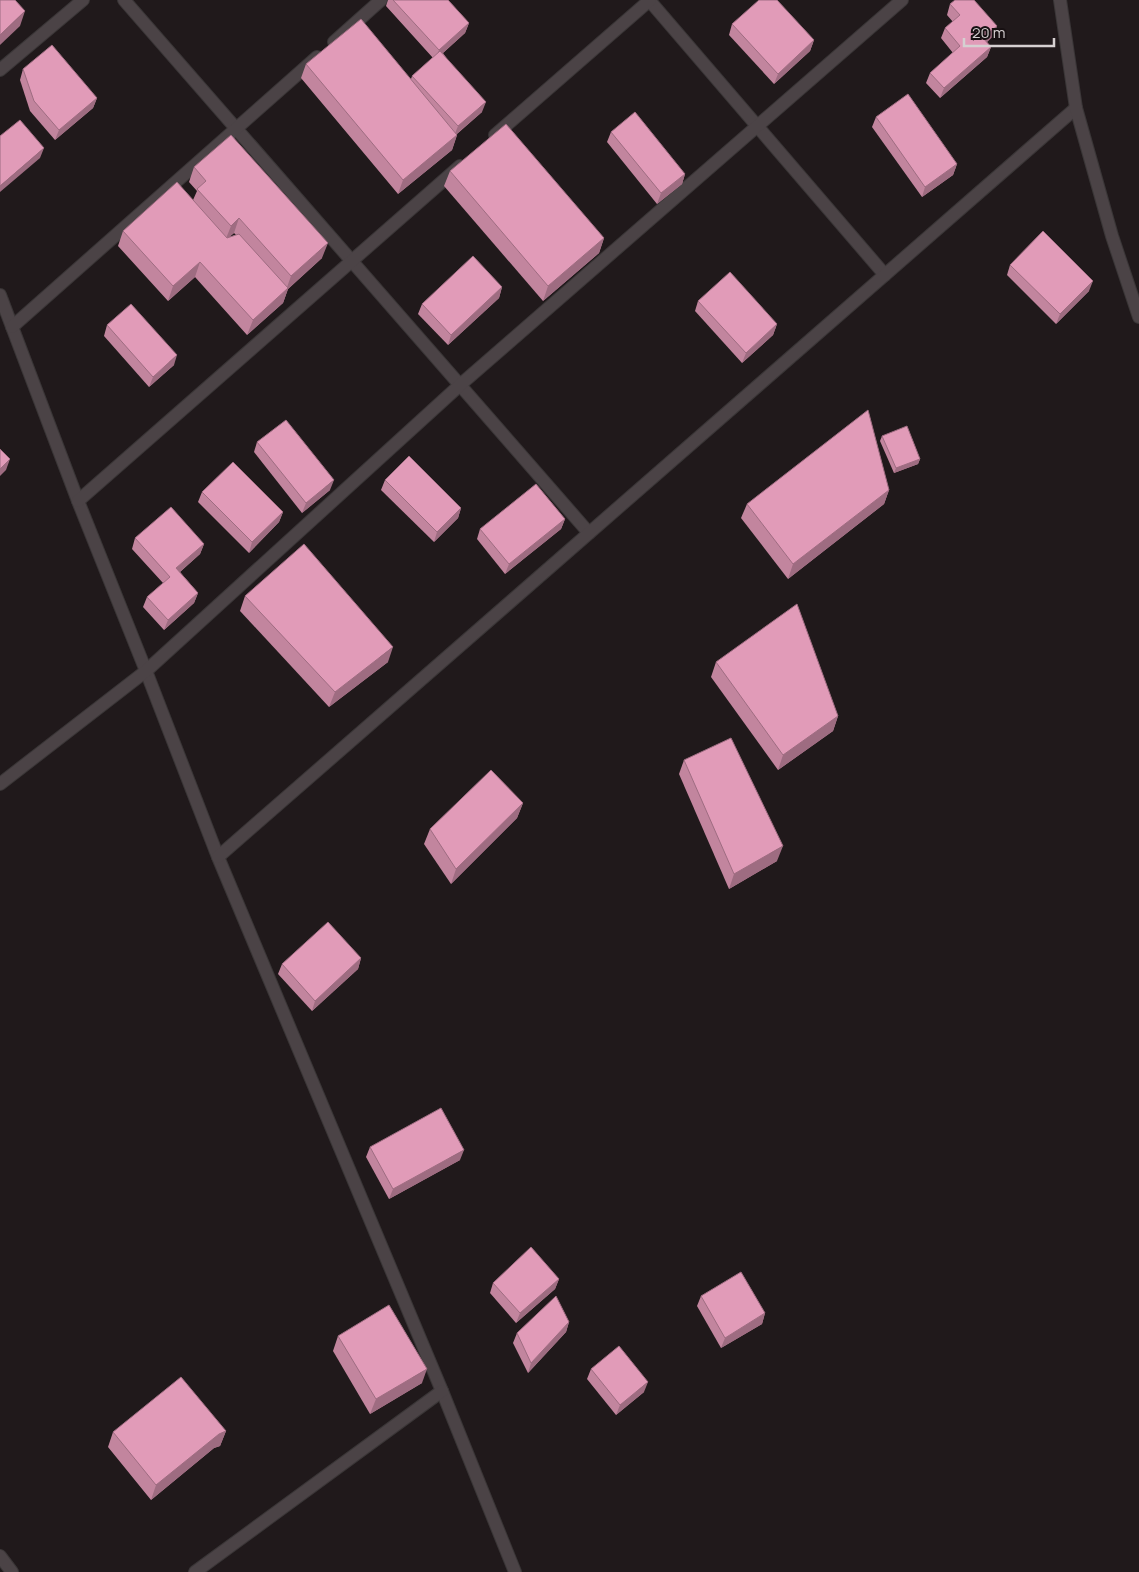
<svg xmlns="http://www.w3.org/2000/svg" width="1139" height="1572" viewBox="0 0 1139 1572" font-family="Manrope,sans-serif">
<rect width="100%" height="100%" fill="#20191b"/>
<g fill="none" stroke-linecap="round" stroke-linejoin="round">
<!-- minor casing -->
<g stroke="#3a3637" stroke-width="14">
<g id="minor">
<path d="M124 0 589 533"/>
<path d="M649 0 885 275"/>
<path d="M334 42 381 0"/>
<path d="M0 70 83 0"/>
<path d="M495 135 650 0"/>
<path d="M0 295 78 501 146 671 218 857 442 1391 515 1572"/>
<path d="M12 327 317 57"/>
<path d="M78 501 460 166"/>
<path d="M0 784 146 671 460 385 902 0"/>
<path d="M218 857 1076 108"/>
<path d="M0 1556 12 1572"/>
<path d="M195 1572 442 1391"/>
</g>
</g>
<!-- tertiary casing -->
<g stroke="#3a3637" stroke-width="14">
<path id="tertiary" d="M1060 0 1076 108 1112 236 1139 317"/>
</g>
<!-- minor -->
<use href="#minor" stroke="#4b4346" stroke-width="12"/>
<!-- tertiary -->
<use href="#tertiary" stroke="#4b4346" stroke-width="12"/>
</g>
<!-- wall -->
<g fill="#c2859e" fill-rule="evenodd">
<path d="M388 0H448L469 23 465 33 443 53 482 112 457 134V135L452 150 398 194 301 78 306 64 411 79 412 76 433 58 386 6Z"/>
<path d="M950 4 997 26 993 36 987 42 991 47 987 57 940 98 926 83 930 73 953 53 941 38 945 28 953 22 947 15Z"/>
<path d="M732 24 814 40 810 51 774 84 729 35Z"/>
<path d="M23 69 97 98 93 108 55 140 30 111 20 80Z"/>
<path d="M876 117 957 164 953 175 922 197 872 127Z"/>
<path d="M611 132 685 174 682 184 657 204 607 142Z"/>
<path d="M194 167 322 258 288 289 283 303 247 335 195 277 168 301 118 246 123 231 193 200 197 191 189 182ZM234 233 236 235 229 237Z"/>
<path d="M450 171 604 238 599 253 543 301 444 186Z"/>
<path d="M1010 265 1089 291 1056 324 1007 275Z"/>
<path d="M502 287 499 298 448 345 418 314 422 304Z"/>
<path d="M698 301 777 324 773 335 742 363 695 311Z"/>
<path d="M107 325 174 365 149 387 104 336Z"/>
<path d="M882 436 920 459 918 464 894 473 880 441Z"/>
<path d="M257 442 330 490 302 513 254 452Z"/>
<path d="M385 480 461 508 458 518 434 542 381 490Z"/>
<path d="M889 490 884 504 788 579 741 518 747 504Z"/>
<path d="M202 492 283 512 279 522 249 553 198 502Z"/>
<path d="M565 519 561 529 505 574 477 539 480 529Z"/>
<path d="M135 538 204 544 200 554 180 572 198 593 194 603 164 630 143 607 147 597 163 583 132 549Z"/>
<path d="M245 596 388 662 329 707 240 611Z"/>
<path d="M716 662 838 716 833 731 778 770 711 677Z"/>
<path d="M684 760 777 861 729 889 679 774Z"/>
<path d="M523 803 517 818 451 884 424 844 430 829Z"/>
<path d="M361 958 358 969 312 1011 278 974 282 964Z"/>
<path d="M370 1147 460 1160 389 1199 366 1157Z"/>
<path d="M559 1279 555 1289 516 1323 490 1293 493 1283Z"/>
<path d="M701 1296 765 1313 762 1324 721 1348 697 1306Z"/>
<path d="M569 1322 566 1332 528 1373 513 1343 517 1333Z"/>
<path d="M338 1336 422 1383 370 1414 333 1351Z"/>
<path d="M591 1369 644 1392 616 1415 587 1379Z"/>
<path d="M226 1431 220 1446 214 1448 151 1500 108 1447 113 1432Z"/>
</g>
<!-- shaded-wall -->
<g fill="#9e6c81">
<path d="M25 11 20 26 0 45V35Z"/>
<path d="M469 23 465 33 435 60 439 50Z"/>
<path d="M997 26 993 36 980 48 983 38Z"/>
<path d="M814 40 810 51 774 84 778 74Z"/>
<path d="M991 47 987 57 940 98 944 88Z"/>
<path d="M97 98 93 108 55 140 59 130Z"/>
<path d="M486 102 482 112 454 136 458 126Z"/>
<path d="M457 135 452 150 398 194 403 180Z"/>
<path d="M44 148 40 158 0 192V186Z"/>
<path d="M957 164 953 175 922 197 925 187Z"/>
<path d="M685 174 682 184 657 204 661 193Z"/>
<path d="M239 218 234 233 225 241 231 226Z"/>
<path d="M604 238 599 253 543 301 548 286Z"/>
<path d="M328 243 322 258 288 289 283 303 247 335 253 320 286 290 291 276Z"/>
<path d="M200 262 195 277 168 301 173 286Z"/>
<path d="M1093 281 1089 291 1056 324 1060 314Z"/>
<path d="M502 287 499 298 448 345 451 335Z"/>
<path d="M777 324 773 335 742 363 746 353Z"/>
<path d="M177 355 174 365 149 387 153 377Z"/>
<path d="M10 459 6 470 0 476V469Z"/>
<path d="M920 459 918 464 894 473 896 468Z"/>
<path d="M334 480 330 490 302 513 306 503Z"/>
<path d="M889 490 884 504 788 579 793 564Z"/>
<path d="M461 508 458 518 434 542 437 532Z"/>
<path d="M283 512 279 522 249 553 252 542Z"/>
<path d="M565 519 561 529 505 574 509 564Z"/>
<path d="M204 544 200 554 173 578 176 568Z"/>
<path d="M198 593 194 603 164 630 168 620Z"/>
<path d="M393 647 388 662 329 707 335 692Z"/>
<path d="M838 716 833 731 778 770 783 755Z"/>
<path d="M523 803 517 818 451 884 456 869Z"/>
<path d="M783 846 777 861 729 889 734 874Z"/>
<path d="M361 958 358 969 312 1011 315 1001Z"/>
<path d="M464 1150 460 1160 389 1199 393 1189Z"/>
<path d="M559 1279 555 1289 516 1323 520 1313Z"/>
<path d="M765 1313 762 1324 721 1348 725 1338Z"/>
<path d="M569 1322 566 1332 528 1373 531 1363Z"/>
<path d="M427 1369 422 1383 370 1414 376 1399Z"/>
<path d="M648 1382 644 1392 616 1415 620 1405Z"/>
<path d="M226 1431 220 1446 214 1448 151 1500 156 1485 219 1434Z"/>
</g>
<!-- building -->
<g fill="#e19bb8" stroke="#9e6c81">
<path d="M0 0H15L25 11 0 35Z"/>
<path d="M393 0H448L469 23 439 50Z"/>
<path d="M759 0H777L814 40 778 74 732 24Z"/>
<path d="M955 0H974L997 26 983 38 991 47 944 88 930 73 960 46 945 28 960 15 950 4Z"/>
<path d="M361 19 457 135 403 180 306 64Z"/>
<path d="M52 45 97 98 59 130 34 101 23 69Z"/>
<path d="M440 51 486 102 458 126 412 76Z"/>
<path d="M908 94 957 164 925 187 876 117Z"/>
<path d="M635 112 685 174 661 193 611 132Z"/>
<path d="M20 120 44 148 0 186V136Z"/>
<path d="M506 124 604 238 548 286 450 171Z"/>
<path d="M231 135 328 243 291 276 239 218 231 226 197 189 206 181 194 167Z"/>
<path d="M177 182 227 238 239 234 288 288 253 320 200 262 173 286 123 231Z"/>
<path d="M1043 231 1093 281 1060 314 1010 265Z"/>
<path d="M473 256 502 287 451 335 422 304Z"/>
<path d="M730 272 777 324 746 353 698 301Z"/>
<path d="M131 304 177 355 153 377 107 325Z"/>
<path d="M868 410 889 490 793 564 747 504Z"/>
<path d="M286 420 334 480 306 503 257 442Z"/>
<path d="M907 426 920 459 896 468 882 436Z"/>
<path d="M0 449 10 459 0 469Z"/>
<path d="M409 456 461 508 437 532 385 480Z"/>
<path d="M233 462 283 512 252 542 202 492Z"/>
<path d="M536 484 565 519 509 564 480 529Z"/>
<path d="M171 507 204 544 176 568 198 593 168 620 147 597 170 577 135 538Z"/>
<path d="M304 544 393 647 335 692 245 596Z"/>
<path d="M797 604 838 716 783 755 716 662Z"/>
<path d="M731 738 783 846 734 874 684 760Z"/>
<path d="M491 770 523 803 456 869 430 829Z"/>
<path d="M328 922 361 958 315 1001 282 964Z"/>
<path d="M441 1108 464 1150 393 1189 370 1147Z"/>
<path d="M531 1247 559 1279 520 1313 493 1283Z"/>
<path d="M741 1272 765 1313 725 1338 701 1296Z"/>
<path d="M556 1296 569 1322 531 1363 517 1333Z"/>
<path d="M389 1305 427 1369 376 1399 338 1336Z"/>
<path d="M619 1346 648 1382 620 1405 591 1369Z"/>
<path d="M181 1377 226 1431 219 1434 156 1485 113 1432Z"/>
</g>
<!-- scale -->
<path d="M964 38v8h90v-8" fill="none" stroke="#d5d0d1" stroke-width="2.5"/>
<text x="972" y="38" font-size="15" fill="#d5d0d1" stroke="#171012" stroke-width="4" paint-order="stroke">20 m</text>
</svg>
